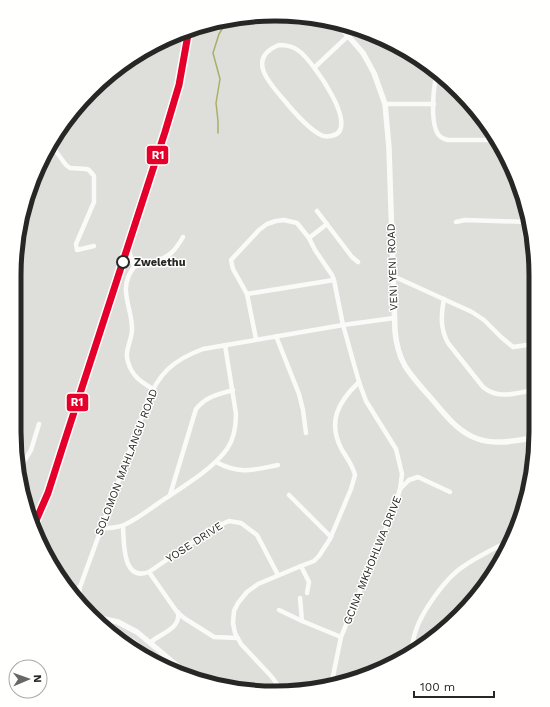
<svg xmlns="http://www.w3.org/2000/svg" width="550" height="707" viewBox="0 0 550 707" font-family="'Work Sans',sans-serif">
<rect width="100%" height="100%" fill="#dedfda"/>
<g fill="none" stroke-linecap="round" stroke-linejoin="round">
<!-- stream -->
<path stroke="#aaaf68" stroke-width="1.5" d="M218 133V121L216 103 220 79 213 53 219 34 228 19"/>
<!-- minor -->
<g stroke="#fafaf9" stroke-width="4.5">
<path d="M279 45C287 45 293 46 299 51 312 60 363 131 331 136 326 137 323 137 319 134 307 127 293 111 284 100 269 83 246 58 279 45Z"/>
<path d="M315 67 348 36"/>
<path d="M438 71C433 84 430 122 438 134 440 138 444 139 448 140H498"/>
<path d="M385 104H434"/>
<path d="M52 146 66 165 70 168 86 169 89 170 94 176V202L76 244 77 250 94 246"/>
<path d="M317 211 352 257 358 262"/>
<path d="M456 222 465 220 528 222"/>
<path d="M523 222C525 234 525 248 535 256"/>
<path d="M309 238 327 224"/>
<path d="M129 251 134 267"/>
<path d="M393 276 472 312 484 320 501 337 513 347 534 344"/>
<path d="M247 294 334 280"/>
<path d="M444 299C441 315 440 328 448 343L483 387C498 400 516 393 533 390"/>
<path d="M276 336 299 394 303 410 306 433"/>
<path d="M256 339 247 294 233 269 231 260 259 230 267 224 276 221 284 220 297 223 309 238 315 250 332 275 334 280 343 325 359 382 366 401 396 449 402 474 400 489 395 506 341 637 331 686"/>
<path d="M153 389C141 382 132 376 128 362 124 350 132 341 132 329 132 306 117 289 134 267 140 264 146 264 152 262 169 258 175 251 183 237"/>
<path d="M216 462C240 475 253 470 278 465"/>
<path d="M19 470 31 450 39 424"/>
<path d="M400 489 409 480 418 477 450 492"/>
<path d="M170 495 196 409C207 396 217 395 233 390"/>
<path d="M289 495 331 537"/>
<path d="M123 526C124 542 122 582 149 572L213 528 229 521 241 523 257 535 278 575"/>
<path d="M100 529C108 528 117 528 124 525 137 519 149 510 160 502 181 488 213 469 227 449 234 439 236 427 236 414L225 345"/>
<path d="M301 566 309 582 307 593"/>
<path d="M149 572 177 612 184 618 214 637 238 638"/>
<path d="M76 598 147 403C158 374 173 360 203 349L343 325 394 318"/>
<path d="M300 598 302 621"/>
<path d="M279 610 302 621 341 637"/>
<path d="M151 642C161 633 181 629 178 612"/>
<path d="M411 654C412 646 413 638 416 630 422 612 442 584 456 572 473 558 494 549 513 539"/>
<path d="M333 678 342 684"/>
<path d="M283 692 271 676 241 644 235 633 233 623 234 611 238 603 247 592 258 584 301 566 314 561 319 556 330 539 351 489 355 475C353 466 347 458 342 450 327 422 338 402 359 382"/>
</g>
<!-- tertiary -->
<g stroke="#fafaf9" stroke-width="5.5">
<path d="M336 22 363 53 374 73 385 104 389 148 395 331C396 343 399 355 405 366 412 377 421 387 430 397 444 413 457 432 478 439 496 445 514 441 532 438"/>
<path d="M79 588 80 603"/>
<path d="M90 616 118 622 137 632 192 678"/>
<path d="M109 631 132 641 162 665"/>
</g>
<!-- rail-1 casing -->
<g stroke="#fffffe" stroke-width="10">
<path id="rail-1" d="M34 525 48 493 63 446 165 132 179 85 189 29"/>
</g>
<!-- rail-1 -->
<use href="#rail-1" stroke="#e4002b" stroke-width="7"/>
</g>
<!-- markers -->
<circle fill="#fffffe" stroke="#272825" stroke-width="2" cx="123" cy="262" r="6"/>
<g text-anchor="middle" stroke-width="3" stroke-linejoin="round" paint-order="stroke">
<!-- stop labels -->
<g font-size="11" font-weight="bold" fill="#272825" stroke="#fffffe" text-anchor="start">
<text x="134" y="266">Zwelethu</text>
</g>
<!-- street labels -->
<g font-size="11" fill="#272825" stroke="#fffffe">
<text transform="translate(392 267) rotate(-92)" y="4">VENI YENI ROAD</text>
<text transform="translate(126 462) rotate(-69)" y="4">SOLOMON MAHLANGU ROAD</text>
<text transform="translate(194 542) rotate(-33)" y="4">YOSE DRIVE</text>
<text transform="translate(372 560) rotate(-68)" y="4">GCINA MKHOHLWA DRIVE</text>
</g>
</g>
<!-- crop -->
<path d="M0 0H550V707H0ZM275 21H275A254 254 0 0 1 529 275V432A254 254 0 0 1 275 686H275A254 254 0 0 1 21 432V275A254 254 0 0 1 275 21Z" fill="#fffffe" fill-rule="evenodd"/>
<path fill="none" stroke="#272825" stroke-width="5" d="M275 21H275A254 254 0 0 1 529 275V432A254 254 0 0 1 275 686H275A254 254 0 0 1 21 432V275A254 254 0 0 1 275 21Z"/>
<g stroke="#fffffe" stroke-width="1.5">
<rect x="146" y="145" width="23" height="20" rx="4" fill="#e4002b"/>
<rect x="66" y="393" width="23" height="19" rx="4" fill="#e4002b"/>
</g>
<g font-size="11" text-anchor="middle" font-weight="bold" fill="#fff">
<text x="158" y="159">R1</text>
<text x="77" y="406">R1</text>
</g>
<!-- north arrow -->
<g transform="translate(28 679) rotate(88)"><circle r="19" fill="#fffffe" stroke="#a9a9a7"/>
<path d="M0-3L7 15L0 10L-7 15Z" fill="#676864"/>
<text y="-6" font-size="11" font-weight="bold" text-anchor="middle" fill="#272825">N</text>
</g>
<!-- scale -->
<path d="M414 691v6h80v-6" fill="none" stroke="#272825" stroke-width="2"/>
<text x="420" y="691" font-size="12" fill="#272825" stroke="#fffffe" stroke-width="3" paint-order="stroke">100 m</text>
</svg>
